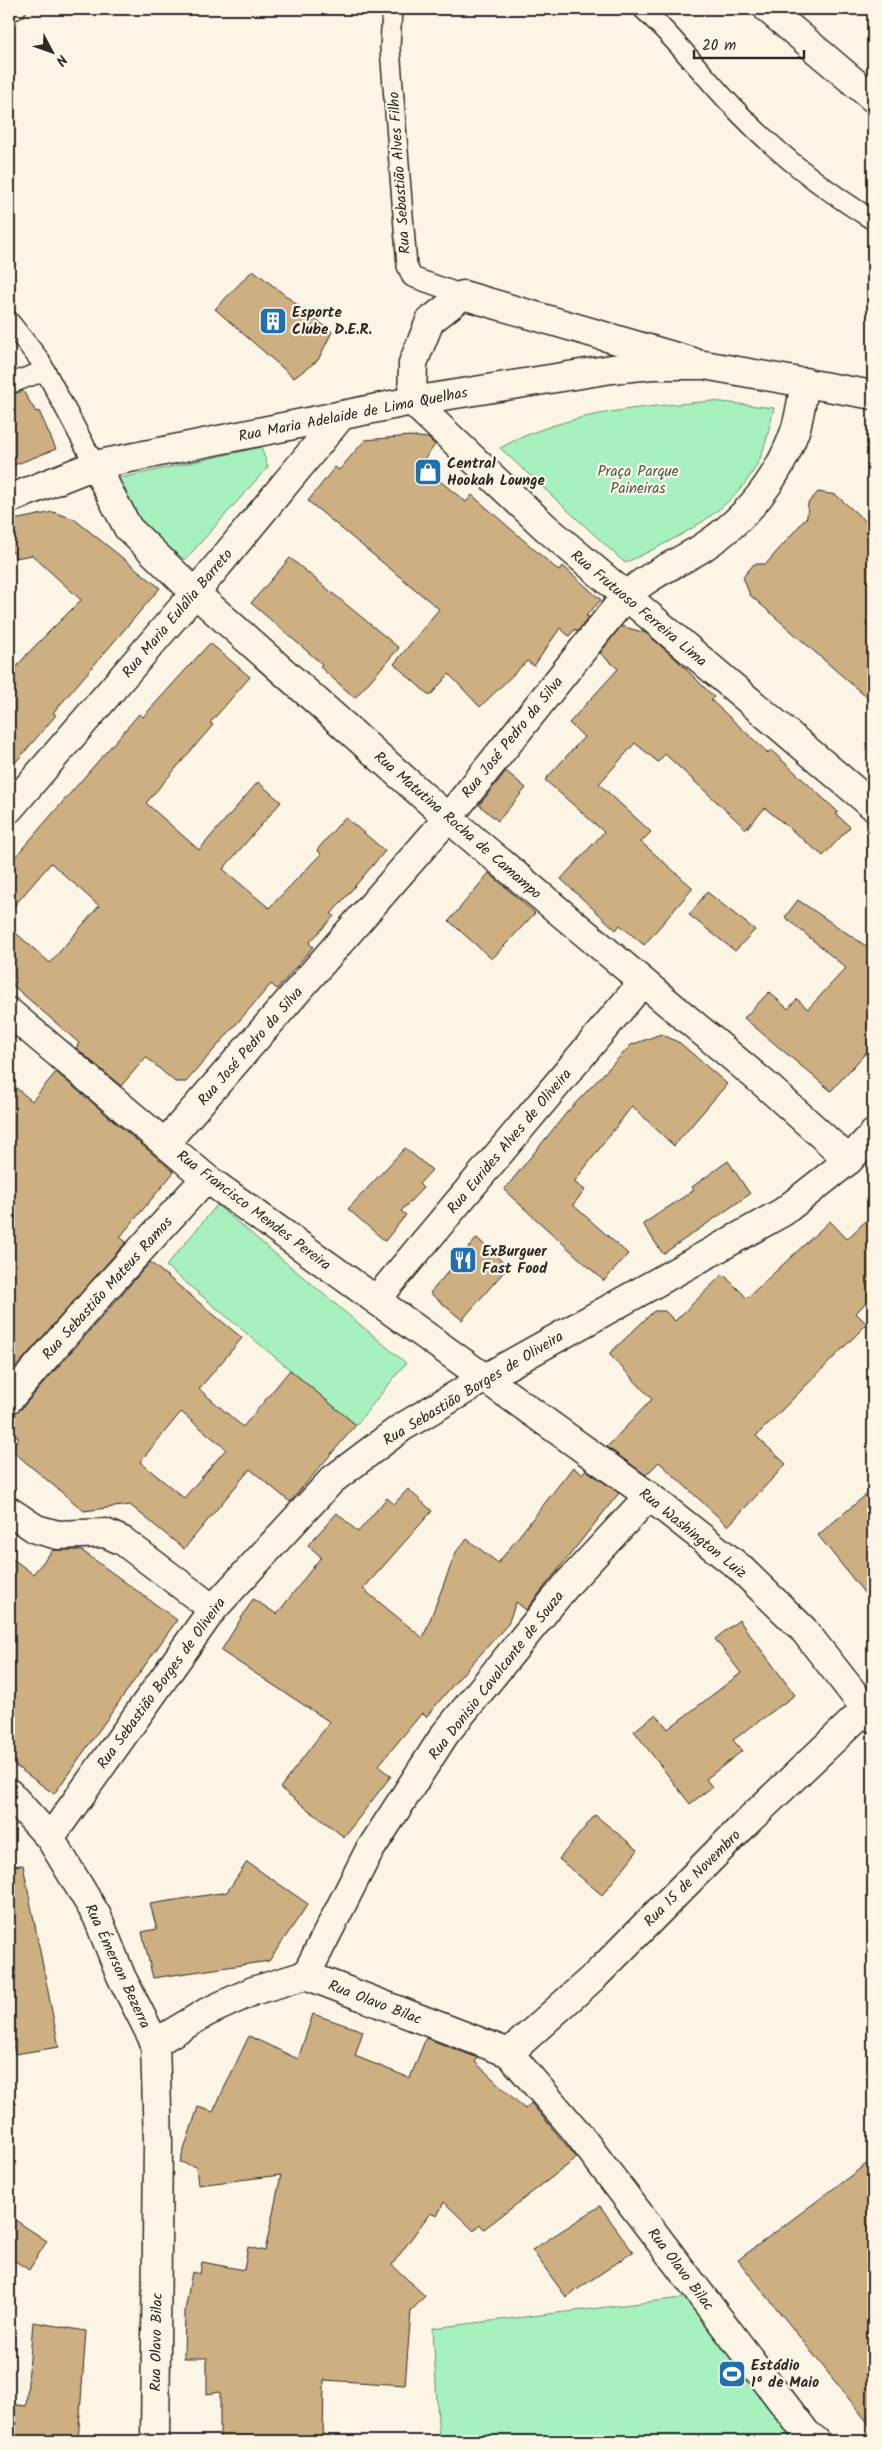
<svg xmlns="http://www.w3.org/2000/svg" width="882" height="2450" viewBox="0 0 882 2450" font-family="Kalam,sans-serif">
<rect width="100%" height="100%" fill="#fcf5e5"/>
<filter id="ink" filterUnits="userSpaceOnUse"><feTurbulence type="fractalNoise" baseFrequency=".02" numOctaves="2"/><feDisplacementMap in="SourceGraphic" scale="10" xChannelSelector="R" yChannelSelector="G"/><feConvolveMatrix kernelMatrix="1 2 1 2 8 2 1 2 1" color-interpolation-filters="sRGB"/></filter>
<g filter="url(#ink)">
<!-- green -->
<g fill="#a7f1bf" stroke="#698e75">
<path d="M713 401 774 408C770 424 767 442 761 456 738 511 675 539 625 563L500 448C565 412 640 407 713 401Z"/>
<path d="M261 447 268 467 185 560 148 531 112 480Z"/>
<path d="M217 1205 406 1363 356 1425 166 1266Z"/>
<path d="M690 2297 803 2441H439L433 2328Z"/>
</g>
<!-- building -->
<g fill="#ceaf82" stroke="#2b2b2b" fill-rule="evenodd">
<path d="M253 270 332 332 318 360 294 378 215 309Z"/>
<path d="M23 391 36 412 39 411 56 449 9 467V395Z"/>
<path d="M410 436 428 438 435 445 420 465 466 502 472 495 559 571 563 566 601 600 586 616 589 617 577 632 575 629 569 636 560 628 534 666 527 661 480 707 449 674 430 696 394 664 439 609 308 501 335 467 339 470 365 440Z"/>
<path d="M818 492 836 495 873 528V703L750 595 743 577 754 564H766L807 517 808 503Z"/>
<path d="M53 512 74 519 160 588 53 713 56 715 9 770V676L29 652 81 600 32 555 15 558 14 552 9 553V521Z"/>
<path d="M290 558 399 648 355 698 320 667 322 664 251 603Z"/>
<path d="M621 626 646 633 677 660 714 697 711 700 768 753 771 750 838 812 836 814 850 827 823 856 765 808 746 829 665 754 658 762 635 743 599 784 651 832 641 842 693 888 644 945 620 925 616 930 561 879 604 832 545 780 584 737 569 723 618 669 600 653Z"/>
<path d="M210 643 250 677 210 723 213 725 146 803 199 850 258 782 281 802 223 869 269 908 321 854 317 850 345 817 385 851 331 914 334 916 309 943 313 947 277 989 271 984 186 1082H175L146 1057 121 1086 76 1048 79 1043 9 982V927L50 963 99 906 51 863 9 912V864L139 714 143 717Z"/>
<path d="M506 771 526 788 498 821 479 805Z"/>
<path d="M489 873 535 913 492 959 449 921Z"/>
<path d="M707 892 755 930 735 951 689 915Z"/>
<path d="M798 900 866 946 873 938V1045L831 1091 744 1018 769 992 788 1009 797 999 808 1009 846 968 785 917Z"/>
<path d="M661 1034 680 1043 727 1084 674 1146 632 1106 574 1182 585 1190 573 1205 628 1254 604 1281 504 1190 568 1111 631 1045Z"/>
<path d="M56 1072 174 1172 120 1237 126 1242 9 1375V1082L32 1101Z"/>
<path d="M405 1148 432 1170 419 1184 423 1188 401 1211 406 1215 385 1241 348 1209Z"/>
<path d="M728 1161 750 1194 663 1254 643 1224 694 1190 692 1187Z"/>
<path d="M873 1214V1295L856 1313 867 1324 756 1436 786 1464 728 1526 659 1462 646 1475 607 1447 652 1399 609 1354 654 1311H665L675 1321 723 1274 747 1298 830 1221 847 1239Z"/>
<path d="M477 1238 508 1267 462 1320 430 1293Z"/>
<path d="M150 1262 242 1338 199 1389 243 1427 290 1370 356 1425 290 1502 250 1469 184 1549 130 1505 84 1511 10 1449 19 1438 9 1430V1414L21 1409ZM181 1412 226 1449 184 1498 140 1462Z"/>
<path d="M573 1467 581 1474 586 1470 619 1493 526 1610 516 1602 508 1624 458 1679 426 1717 422 1713 378 1766 391 1776 344 1837 280 1788 330 1722 221 1651 253 1599 277 1614 321 1557 308 1545 337 1513 358 1532 387 1498 394 1504 408 1489 432 1511 363 1589 423 1638 456 1552 467 1539 498 1563Z"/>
<path d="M873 1489V1604L818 1535Z"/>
<path d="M53 1550H81L177 1620 54 1794 9 1761V1556L33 1574Z"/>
<path d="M739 1620 795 1695 733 1740 742 1751 706 1779 712 1787 690 1804 634 1731 656 1714 668 1729 741 1673 715 1639Z"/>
<path d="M595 1815 638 1850 602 1895 559 1859Z"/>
<path d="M247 1862 308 1904 269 1961 153 1978 142 1932 157 1929 150 1904 227 1892Z"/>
<path d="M23 1865 59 2047 15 2054 9 2026V1866Z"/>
<path d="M313 2014 363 2031 355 2056 410 2078 426 2038 478 2058 475 2062 525 2109 531 2103 577 2158 484 2229 480 2224 474 2231 444 2202 437 2216 430 2213 392 2265 425 2296 411 2311 405 2385 324 2380 323 2441H220V2392L207 2394V2358H184L185 2311 192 2272 200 2274 202 2262 244 2270 248 2247 265 2251 281 2175 198 2185 196 2167 180 2162 198 2107 213 2112 249 2036 298 2059Z"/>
<path d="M873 2159V2429L738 2260Z"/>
<path d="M600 2206 633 2252 566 2297 532 2250Z"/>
<path d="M9 2216 47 2241 29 2270 9 2257Z"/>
<path d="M33 2322 86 2331 78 2441H9V2404L26 2406Z"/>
</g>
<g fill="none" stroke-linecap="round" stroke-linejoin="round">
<!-- lane casing -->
<g stroke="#2b2b2b" stroke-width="22">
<g id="lane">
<path d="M392 9 390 48 407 266 412 277 463 295"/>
<path d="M643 9C677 40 704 77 736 110 776 152 824 190 873 220"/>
<path d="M9 12 16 9"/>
<path d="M9 321 39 359 95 465"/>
<path d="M9 384 44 371"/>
</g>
</g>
<!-- street casing -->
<g stroke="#2b2b2b" stroke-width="31">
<g id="street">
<path d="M768 9 873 98"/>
<path d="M693 362 463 295 430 321 413 363 412 401 545 527 873 806"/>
<path d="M95 465 128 528 195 593 448 818 767 1086 849 1160"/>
<path d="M9 809 195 593 342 415"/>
<path d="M9 1012 206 1178 649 1496 739 1567 803 1629 873 1718"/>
<path d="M165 1143 448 818 625 597C648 575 676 564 702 548 745 520 778 480 795 431 800 416 802 398 805 382"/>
<path d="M376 1300 643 982"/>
<path d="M9 1399 101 1293 206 1178"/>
<path d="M9 1511 36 1529 58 1535 105 1533 123 1541 213 1609"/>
<path d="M9 1793 50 1838 97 1916 121 1976 155 2043"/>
<path d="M50 1838 213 1609 332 1480 401 1428 485 1378 783 1212 849 1160 873 1134"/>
<path d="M306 1975 368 1853 445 1734 569 1582 649 1496"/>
<path d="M509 2053 597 1974 750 1819 873 1702"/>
<path d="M155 2441 158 2142 155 2043 207 2012 253 1991 306 1975 509 2053 576 2131 806 2433 816 2441"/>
</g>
</g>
<!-- secondary casing -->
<g stroke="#2b2b2b" stroke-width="31">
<path id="secondary" d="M9 499 95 465 412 401 612 369 652 365H704L873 395"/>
</g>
<!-- lane -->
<use href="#lane" stroke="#fcf5e5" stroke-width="19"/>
<!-- street -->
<use href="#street" stroke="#fcf5e5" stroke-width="28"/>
<!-- secondary -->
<use href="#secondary" stroke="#fcf5e5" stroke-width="28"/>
</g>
</g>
<!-- icons -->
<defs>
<g id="building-square" transform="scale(1.4375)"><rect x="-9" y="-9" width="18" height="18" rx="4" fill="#1f6fb2" stroke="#fcf5e5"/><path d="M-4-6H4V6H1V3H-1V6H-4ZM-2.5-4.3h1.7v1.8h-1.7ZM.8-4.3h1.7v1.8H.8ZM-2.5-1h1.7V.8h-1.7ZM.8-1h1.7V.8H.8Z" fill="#fff"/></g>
<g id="shop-square" transform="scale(1.4375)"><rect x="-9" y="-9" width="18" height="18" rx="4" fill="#1f6fb2" stroke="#fcf5e5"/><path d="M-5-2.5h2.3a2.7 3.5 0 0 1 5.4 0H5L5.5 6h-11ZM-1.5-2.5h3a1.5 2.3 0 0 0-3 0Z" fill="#fff"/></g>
<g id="restaurant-square" transform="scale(1.4375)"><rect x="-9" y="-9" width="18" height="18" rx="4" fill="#1f6fb2" stroke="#fcf5e5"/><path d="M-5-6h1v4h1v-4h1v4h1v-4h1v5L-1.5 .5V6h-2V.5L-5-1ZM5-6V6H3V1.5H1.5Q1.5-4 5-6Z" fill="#fff"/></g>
<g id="stadium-square" transform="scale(1.4375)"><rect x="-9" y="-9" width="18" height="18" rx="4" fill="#1f6fb2" stroke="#fcf5e5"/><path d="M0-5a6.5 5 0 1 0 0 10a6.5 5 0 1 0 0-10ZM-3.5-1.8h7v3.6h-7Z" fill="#fff"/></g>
</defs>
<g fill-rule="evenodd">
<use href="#building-square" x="273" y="321"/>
<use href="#shop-square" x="428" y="472"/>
<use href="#restaurant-square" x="463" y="1260"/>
<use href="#stadium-square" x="732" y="2374"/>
</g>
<g text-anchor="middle" stroke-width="4.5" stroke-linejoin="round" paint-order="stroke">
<!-- street labels -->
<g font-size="15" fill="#2b2b2b" stroke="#fcf5e5">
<text transform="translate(399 173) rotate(-94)" y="5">Rua Sebastião Alves Filho</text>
<text transform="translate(353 414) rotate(-11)" y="5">Rua Maria Adelaide de Lima Quelhas</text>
<text transform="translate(639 608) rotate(40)" y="5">Rua Frutuoso Ferreira Lima</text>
<text transform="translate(177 613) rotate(-50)" y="5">Rua Maria Eulália Barreto</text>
<text transform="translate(512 737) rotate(-51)" y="5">Rua José Pedro da Silva</text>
<text transform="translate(458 825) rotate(41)" y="5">Rua Matutina Rocha de Camampo</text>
<text transform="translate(250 1046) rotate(-49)" y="5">Rua José Pedro da Silva</text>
<text transform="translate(509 1141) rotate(-50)" y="5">Rua Eurides Alves de Oliveira</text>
<text transform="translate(254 1210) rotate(37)" y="5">Rua Francisco Mendes Pereira</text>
<text transform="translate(107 1288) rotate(-48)" y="5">Rua Sebastião Mateus Ramos</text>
<text transform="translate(473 1388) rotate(-31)" y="5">Rua Sebastião Borges de Oliveira</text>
<text transform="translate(693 1533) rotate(39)" y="5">Rua Washington Luiz</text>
<text transform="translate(496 1675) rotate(-52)" y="5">Rua Donisio Cavalcante de Souza</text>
<text transform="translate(161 1683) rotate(-54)" y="5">Rua Sebastião Borges de Oliveira</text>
<text transform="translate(692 1878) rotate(-45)" y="5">Rua 15 de Novembro</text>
<text transform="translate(118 1966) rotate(65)" y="5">Rua Émerson Bezerra</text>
<text transform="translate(375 2002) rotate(21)" y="5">Rua Olavo Bilac</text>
<text transform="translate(681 2269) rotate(53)" y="5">Rua Olavo Bilac</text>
<text transform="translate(156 2342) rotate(-89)" y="5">Rua Olavo Bilac</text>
</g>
<!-- poi labels -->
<g font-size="15" font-weight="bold" fill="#2b2b2b" stroke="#fcf5e5" text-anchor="start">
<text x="292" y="317">Esporte<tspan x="292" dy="17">Clube D.E.R.</tspan></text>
<text x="447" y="468">Central<tspan x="447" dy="17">Hookah Lounge</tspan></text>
<text x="482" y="1256">ExBurguer<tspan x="482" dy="17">Fast Food</tspan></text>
<text x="751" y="2370">Estádio<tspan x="751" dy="17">1º de Maio</tspan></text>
</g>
<!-- park labels -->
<g font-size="15" fill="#4a5c50" stroke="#fcf5e5">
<text x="638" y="476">Praça Parque<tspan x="638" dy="17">Paineiras</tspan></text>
</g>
</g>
<!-- margin -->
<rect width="882" height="2450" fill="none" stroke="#fcf5e5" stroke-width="30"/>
<rect x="15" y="15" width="852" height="2420" fill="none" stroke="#2b2b2b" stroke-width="2" filter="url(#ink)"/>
<!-- north arrow -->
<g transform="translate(52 52) rotate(131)" stroke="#fcf5e5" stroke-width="4" paint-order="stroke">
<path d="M0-4L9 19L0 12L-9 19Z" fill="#2b2b2b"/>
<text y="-8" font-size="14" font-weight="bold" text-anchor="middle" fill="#2b2b2b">N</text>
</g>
<!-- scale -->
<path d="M694 50v8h110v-8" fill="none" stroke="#2b2b2b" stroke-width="2.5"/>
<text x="702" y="50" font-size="15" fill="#2b2b2b" stroke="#fcf5e5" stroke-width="4" paint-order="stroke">20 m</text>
</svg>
